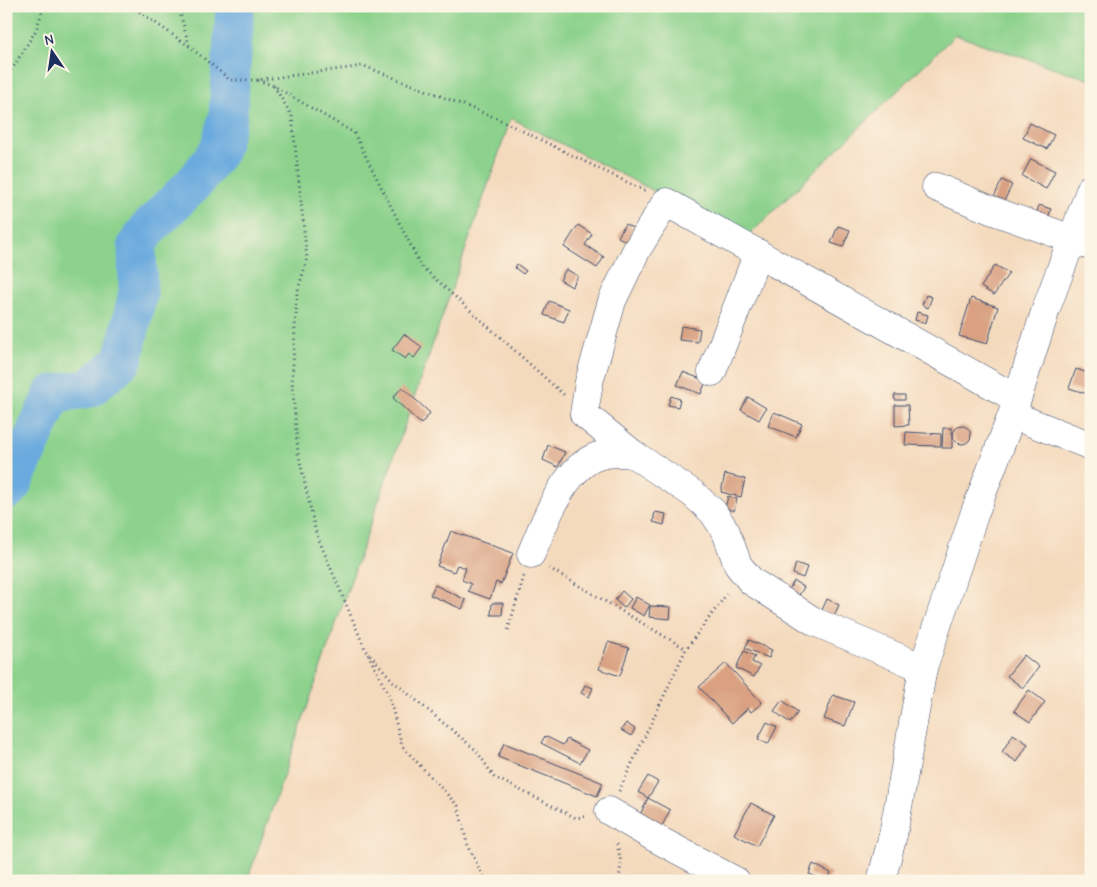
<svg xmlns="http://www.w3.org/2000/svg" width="1097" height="887" viewBox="0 0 1097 887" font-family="'Comic Neue',sans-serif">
<rect width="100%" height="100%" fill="#fcf5e5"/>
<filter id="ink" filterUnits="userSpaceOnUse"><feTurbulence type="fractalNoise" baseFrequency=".02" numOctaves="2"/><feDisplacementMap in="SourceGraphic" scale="10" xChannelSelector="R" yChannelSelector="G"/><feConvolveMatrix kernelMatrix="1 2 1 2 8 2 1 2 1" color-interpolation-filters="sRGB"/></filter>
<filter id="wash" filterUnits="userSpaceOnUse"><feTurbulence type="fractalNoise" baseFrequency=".0096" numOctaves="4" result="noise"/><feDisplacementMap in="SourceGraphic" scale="20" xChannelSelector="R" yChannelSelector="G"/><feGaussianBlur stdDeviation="1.12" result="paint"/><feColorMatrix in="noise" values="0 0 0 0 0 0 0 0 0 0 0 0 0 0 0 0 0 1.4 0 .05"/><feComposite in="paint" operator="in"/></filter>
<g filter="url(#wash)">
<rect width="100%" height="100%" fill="#f4dabd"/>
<!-- green -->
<path fill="#8cd28c" stroke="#548075" d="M6 6H1091V80L955 35 746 238 511 118 247 881H6Z"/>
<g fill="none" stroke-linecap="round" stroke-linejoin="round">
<!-- river -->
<path stroke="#6baade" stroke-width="39" d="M6 491 11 487 53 394 90 388 123 360 138 292 137 245 148 229 195 182 219 150 228 116 235 6"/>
</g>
<g id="blocks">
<!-- building -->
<g fill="#d9a182">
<path d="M1030 123 1054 135 1047 149 1023 138Z"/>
<path d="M1031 159 1055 171 1046 189 1022 176Z"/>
<path d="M1002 180 1012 185 1002 205 992 201Z"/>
<path d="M1039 205 1051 209 1046 225 1034 221Z"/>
<path d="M625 224 638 231 631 244 618 237Z"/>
<path d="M578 225 592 234 585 245 604 257 597 268 564 247Z"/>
<path d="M838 226 850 230 843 247 831 243Z"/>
<path d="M517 264 526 271 523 274 515 268Z"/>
<path d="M995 265 1009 273 994 295 981 287Z"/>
<path d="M566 269 578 276 572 287 560 280Z"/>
<path d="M926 295 932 297 928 308 922 305Z"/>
<path d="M971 298 998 307 987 344 959 336Z"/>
<path d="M549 301 569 309 564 322 544 315Z"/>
<path d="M917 312 928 315 926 323 915 320Z"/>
<path d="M681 326 700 329 698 342 679 340Z"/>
<path d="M404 334 422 347 414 358 409 354 405 359 392 350Z"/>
<path d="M1076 369 1091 374V395L1069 388Z"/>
<path d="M683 372 706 381 701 394 677 385Z"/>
<path d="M402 387 430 413 421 424 393 398Z"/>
<path d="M894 395H905V400H895Z"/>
<path d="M671 396 680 399 678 407 668 405Z"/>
<path d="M748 397 766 408 759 420 741 410Z"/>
<path d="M895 405H908L909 425 895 426Z"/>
<path d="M774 412 802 424 796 437 768 426Z"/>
<circle cx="962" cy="435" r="9"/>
<path d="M943 428H952V448H942Z"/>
<path d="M906 432 941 434V446L905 445Z"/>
<path d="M548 445 565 452 558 467 543 460Z"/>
<path d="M725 474 745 479 741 497 721 492Z"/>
<path d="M728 496 737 499 734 511 725 508Z"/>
<path d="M655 512 666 514 664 525 653 522Z"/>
<path d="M451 531 513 553 501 584 496 582 490 599 468 591 471 584 462 580 466 568 457 565 454 572 437 566Z"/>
<path d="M796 563 807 567 803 578 793 574Z"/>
<path d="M794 581 804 587 798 597 788 591Z"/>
<path d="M435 585 466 600 462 609 430 595Z"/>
<path d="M622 591 631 599 624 608 615 600Z"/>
<path d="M636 597 650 605 644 616 630 608Z"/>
<path d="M827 599 839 605 834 616 822 610Z"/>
<path d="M492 603H503L502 615H491Z"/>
<path d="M650 606 671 607 670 619 649 617Z"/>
<path d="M749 640 772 650 769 658 745 648Z"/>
<path d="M608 642 629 648 620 676 599 669Z"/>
<path d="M744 651 755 656 752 662 760 666 754 677 736 668Z"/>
<path d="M1024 655 1039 667 1023 688 1007 676Z"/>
<path d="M726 663 762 703 751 712 748 708 732 723 699 687Z"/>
<path d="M585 685 593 688 589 697 581 693Z"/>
<path d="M1029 690 1045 702 1030 722 1014 711Z"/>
<path d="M833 695 854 702 845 726 824 719Z"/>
<path d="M782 700 798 712 790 723 774 711Z"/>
<path d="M767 722 777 727 768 744 758 739Z"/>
<path d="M626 723 635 729 631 736 621 730Z"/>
<path d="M1013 734 1028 744 1017 762 1002 752Z"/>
<path d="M545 736 563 745 567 739 588 750 580 763 541 743Z"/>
<path d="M504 743 603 783 597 796 498 757Z"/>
<path d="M648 776 658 782 648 798 638 792Z"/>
<path d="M648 798 670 810 661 828 639 817Z"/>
<path d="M751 803 774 815 757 846 734 834Z"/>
<path d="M813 864 831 873 827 881 809 874Z"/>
</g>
</g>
</g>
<g filter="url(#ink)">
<use href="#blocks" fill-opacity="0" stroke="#3c496c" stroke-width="1"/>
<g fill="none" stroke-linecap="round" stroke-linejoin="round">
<!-- minor casing -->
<g stroke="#3c496c" stroke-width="29">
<g id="minor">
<path d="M936 187 991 210 1091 246"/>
<path d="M712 372 758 253"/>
<path d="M1012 415 1091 446"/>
<path d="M531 554C545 522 563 468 598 456 610 452 621 453 633 454"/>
<path d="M923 668 815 622 751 581 738 565 726 532 713 512 692 493 633 454 584 414 589 382 612 301 636 251 666 202 1017 399"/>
<path d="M609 811 655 838 736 881"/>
<path d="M881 881 893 835 923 668 975 512 1012 415 1046 309 1091 188"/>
</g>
</g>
<!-- path -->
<g stroke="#3c496c" stroke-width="3" stroke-dasharray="1 4" stroke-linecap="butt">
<path d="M131 6 189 46 230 80H257L364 66 494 117 645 191"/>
<path d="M178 6 189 45"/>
<path d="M6 79 36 30 44 6"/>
<path d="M258 80 274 86 354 133 421 266 564 395"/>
<path d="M274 86 292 116 307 259 297 294 292 381 298 453 316 533 365 649 394 682 476 750 494 777 576 818 587 816"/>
<path d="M549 568 686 649"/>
<path d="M508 630 524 576"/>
<path d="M368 654 389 696 402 746 458 806 467 843 485 881"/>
<path d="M619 791 686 649 729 591"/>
<path d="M617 844 621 862 619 881"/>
</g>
<!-- minor -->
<use href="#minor" stroke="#fff" stroke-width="28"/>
</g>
</g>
<!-- margin -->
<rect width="1097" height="887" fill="none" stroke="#fcf5e5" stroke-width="25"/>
<!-- north arrow -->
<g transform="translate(52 52) rotate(347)" stroke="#fcf5e5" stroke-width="4" paint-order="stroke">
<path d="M0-4L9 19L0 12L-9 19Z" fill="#1b2f5e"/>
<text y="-8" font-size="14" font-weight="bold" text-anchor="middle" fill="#1b2f5e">N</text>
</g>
</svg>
